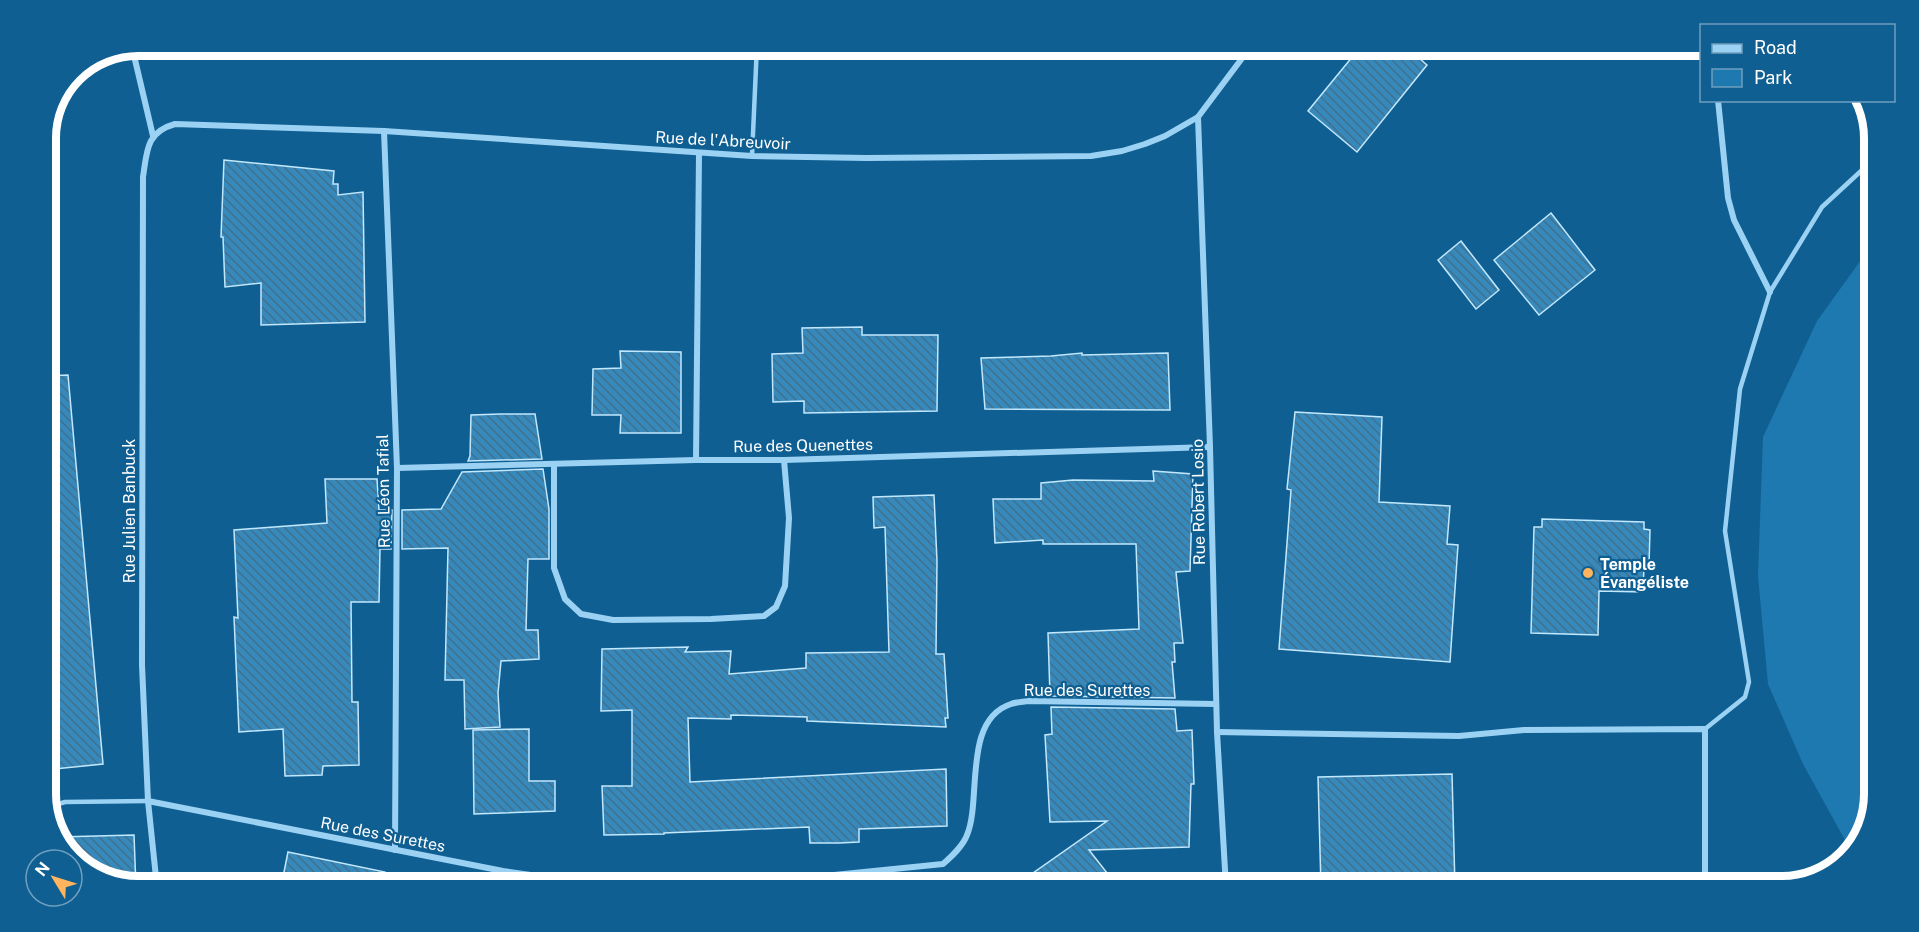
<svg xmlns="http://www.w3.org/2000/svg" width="1919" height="932" viewBox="0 0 1919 932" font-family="'Public Sans',sans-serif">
<defs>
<pattern id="building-back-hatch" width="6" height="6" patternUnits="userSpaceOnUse" patternTransform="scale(1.5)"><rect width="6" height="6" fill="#3789bb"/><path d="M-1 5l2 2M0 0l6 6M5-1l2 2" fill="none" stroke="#3f718f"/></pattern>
</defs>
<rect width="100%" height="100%" fill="#0f5f92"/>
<!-- park -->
<path fill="#1e79b0" d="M1874 242V794L1865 835 1851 851 1803 764 1768 684 1758 576 1763 437 1817 321Z"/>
<!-- building -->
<g fill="url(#building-back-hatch)" stroke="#c2e8fe" stroke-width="1.5">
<path d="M1362 45H1430L1419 58 1427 65 1357 152 1308 111Z"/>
<path d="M224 160 334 171 333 184H338V195L363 192 365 322 261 325V283L225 287 223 237H221Z"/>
<path d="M1551 213 1595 270 1539 315 1494 260Z"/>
<path d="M1461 241 1499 290 1476 309 1438 260Z"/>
<path d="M862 327V335H938L937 411 804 413V401L773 402 772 354 803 353 802 328Z"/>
<path d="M620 351 681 352V433H620L621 415H592L593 369 621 368Z"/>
<path d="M1082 353V355L1168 353 1170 410 985 409 981 358 1051 356Z"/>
<path d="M68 375 103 764 45 770V376Z"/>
<path d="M1295 412 1382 417 1379 502 1450 506 1447 544 1458 545 1450 662 1279 649 1291 490 1287 489Z"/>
<path d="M500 414H535L542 459 468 461 470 456 471 415Z"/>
<path d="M543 469 549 509V559H528L526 630H538L539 659 501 661 498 693 500 727 465 729 464 680H445L448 548 402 549V510L441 509 462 472Z"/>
<path d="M1153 471 1193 474 1190 571 1176 572 1183 643H1174L1175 662H1172L1175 698 1050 696 1048 633 1139 629 1136 544H1043V540L995 543 993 499H1041V483L1073 480 1154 481Z"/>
<path d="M325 479H377L379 510H392L391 549H380L379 602H351L352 702H358L359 765 323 766 322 775 285 776 283 729 239 732 234 617 238 618 234 530 327 523Z"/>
<path d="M934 495 937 561 936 654H944L948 718H945L946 727 807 721V717L731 715V719L688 718 690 782 946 769 947 826 859 829V842L839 843H810L809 827 664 833V834L604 835 602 786H632V710L601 711 602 649 688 647 685 652 731 651 729 674 806 668V653L889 652 885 527 874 528 873 497Z"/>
<path d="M1542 519 1644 522V529L1650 530 1649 566 1644 567 1643 592 1599 591 1598 635 1531 633 1534 527H1542Z"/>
<path d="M1051 707 1175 709 1177 731 1192 730 1194 784H1191L1189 847 1089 850 1118 887H1013L1107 821 1050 822 1045 735 1052 734Z"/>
<path d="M529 729V781H555V811L474 814 473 730Z"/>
<path d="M1452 774 1455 887H1321L1318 777Z"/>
<path d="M134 835 136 887 97 878 61 846 58 837Z"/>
<path d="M288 852 385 872 383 887H281Z"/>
</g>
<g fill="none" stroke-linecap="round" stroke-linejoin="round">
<!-- path -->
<path stroke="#9bd2f4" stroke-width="4" stroke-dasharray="3 4.5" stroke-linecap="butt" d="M1730 877 1735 887"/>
<!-- lane -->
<g stroke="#9bd2f4" stroke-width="4.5">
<path d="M752 156 757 45"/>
<path d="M1705 729 1745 697 1749 682 1725 531 1740 389 1770 292 1822 207 1874 159"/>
<path d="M48 807 65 802 148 801"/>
</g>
<!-- street -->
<g stroke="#9bd2f4" stroke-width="6">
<path d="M132 47 153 136"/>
<path d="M1718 100 1728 198 1734 220 1770 292"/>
<path d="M1198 117 1210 447 1217 732 1226 887"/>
<path d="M384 131 397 468 395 850"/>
<path d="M696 460 699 153"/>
<path d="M554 464V568L565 599 581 614 613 620 711 619 764 616 776 607 785 586 789 518 784 460"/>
<path d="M397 468 696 460H784L1210 447"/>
<path d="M1217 732 1459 736 1524 730 1705 729V887"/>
<path d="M148 801 503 871 615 887"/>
<path d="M157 887 148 801 142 665 143 177C147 151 146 132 175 124L384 131 752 156 866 158 1091 156 1122 151 1145 144 1165 136 1198 117 1252 45"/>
<path d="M715 887 943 864C952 856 963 846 967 835 982 800 962 720 1011 704 1016 702 1023 702 1029 701L1216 704"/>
</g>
</g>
<!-- markers -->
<circle fill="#ffb45d" stroke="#0f5f92" stroke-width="2" cx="1588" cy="573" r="6"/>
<g text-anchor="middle" stroke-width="4.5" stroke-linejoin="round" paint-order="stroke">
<!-- street labels -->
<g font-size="16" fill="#fff" stroke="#0f5f92">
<text transform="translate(723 140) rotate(3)" y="6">Rue de l'Abreuvoir</text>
<text transform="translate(803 445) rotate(-1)" y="6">Rue des Quenettes</text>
<text transform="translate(383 491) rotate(-91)" y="6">Rue Léon Tafial</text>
<text transform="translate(1198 502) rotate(-91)" y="6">Rue Robert Losio</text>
<text transform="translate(129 511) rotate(-90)" y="6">Rue Julien Banbuck</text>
<text x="1087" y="696">Rue des Surettes</text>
<text transform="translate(383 834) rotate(11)" y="6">Rue des Surettes</text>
</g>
<!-- poi labels -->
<g font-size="16" font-weight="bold" fill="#fff" stroke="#0f5f92" text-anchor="start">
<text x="1600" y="570">Temple<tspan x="1600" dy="18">Évangéliste</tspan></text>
</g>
</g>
<!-- crop -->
<path d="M0 0H1919V932H0ZM138 56H1782A82 82 0 0 1 1864 138V794A82 82 0 0 1 1782 876H138A82 82 0 0 1 56 794V138A82 82 0 0 1 138 56Z" fill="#0f5f92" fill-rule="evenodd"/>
<path fill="none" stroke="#fff" stroke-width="8" d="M138 56H1782A82 82 0 0 1 1864 138V794A82 82 0 0 1 1782 876H138A82 82 0 0 1 56 794V138A82 82 0 0 1 138 56Z"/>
<!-- legend -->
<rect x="1700" y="24" width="195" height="78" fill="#0f5f92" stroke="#6f9fbe" stroke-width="1.5"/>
<rect x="1712" y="44" width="30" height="9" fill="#9bd2f4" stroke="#6f9fbe" stroke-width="1.5"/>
<text x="1754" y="54" font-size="18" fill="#ffffff">Road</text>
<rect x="1712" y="69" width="30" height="18" fill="#1e79b0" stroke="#6f9fbe" stroke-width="1.5"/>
<text x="1754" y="84" font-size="18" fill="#ffffff">Park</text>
<!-- north arrow -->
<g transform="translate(54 878) rotate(308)"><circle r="28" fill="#0f5f92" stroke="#6f9fbe" stroke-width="1.5"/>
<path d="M0-4.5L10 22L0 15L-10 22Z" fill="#ffb45d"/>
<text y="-9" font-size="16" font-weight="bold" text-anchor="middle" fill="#ffffff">N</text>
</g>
</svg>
